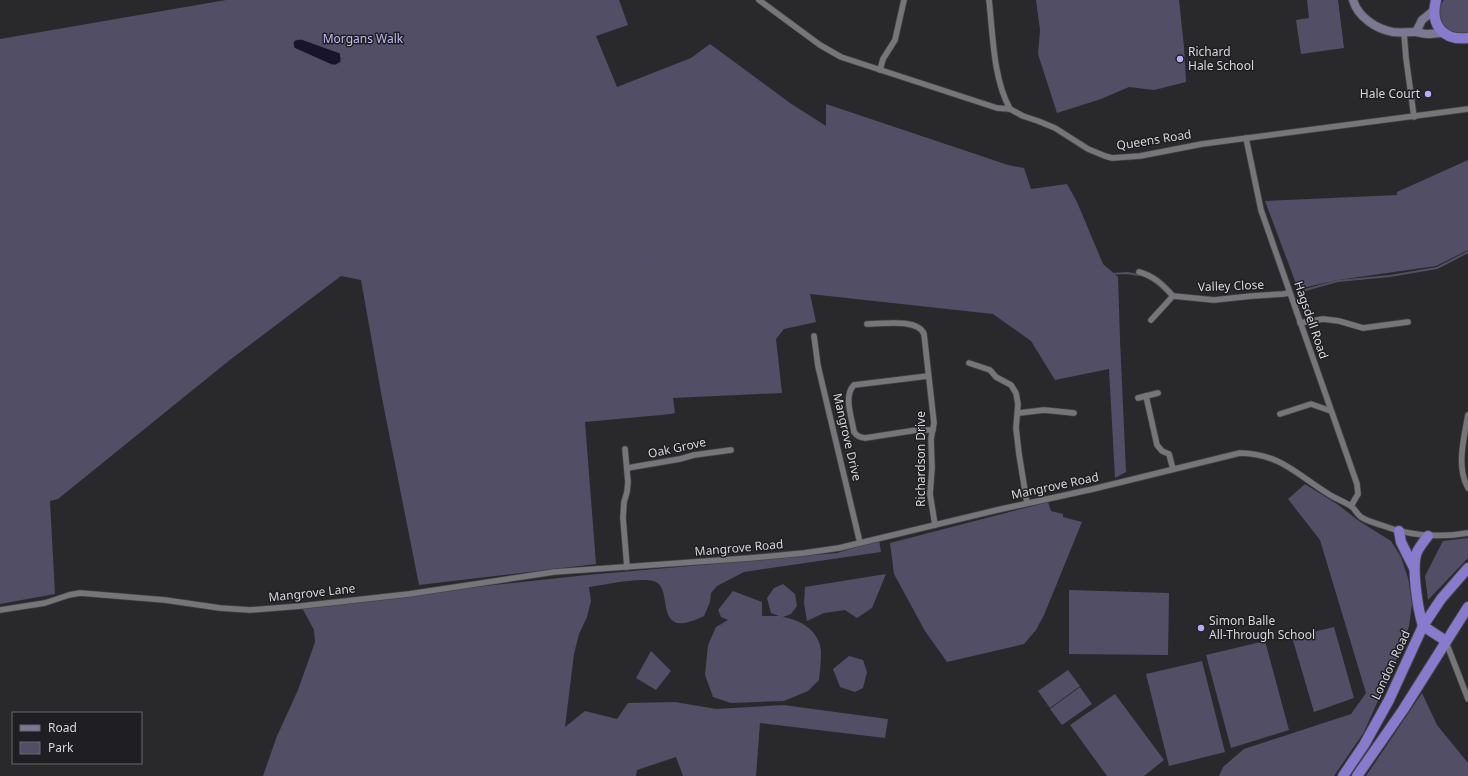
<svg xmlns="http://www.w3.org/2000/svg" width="1468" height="776" viewBox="0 0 1468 776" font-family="'Noto Sans',sans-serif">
<rect width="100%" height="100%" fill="#29292c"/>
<!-- green -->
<g fill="#514e66">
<path d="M226 0H619L628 25 596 36 617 87 691 58 710 44 790 103 826 126V104L1008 165 1024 168 1031 189 1067 184 1077 202 1103 264 1118 277 1120 340 1126 472 1115 478 1109 369 1055 380 1031 341 993 314 810 294 816 322 784 329 776 339 782 393 673 398 675 413 671 414 585 422 596 564 419 585 382 398 361 280 341 276 231 359 58 499 50 501 55 594 0 604V39Z"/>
<path d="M1036 0H1179L1184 47 1186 82 1154 90 1129 87 1101 99 1057 113 1038 54 1040 30Z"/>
<path d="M1307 0H1338L1344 48 1301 54 1296 20 1309 18Z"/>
<path d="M1444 0H1468V33C1455 34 1440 30 1439 15 1439 9 1440 5 1444 0Z"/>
<path d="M1468 160V250L1436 266 1338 280 1298 289 1265 201 1397 195V192Z"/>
<path d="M1305 484 1337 504 1359 521 1391 541 1401 557 1408 578 1412 604 1409 626 1403 645 1364 732 1334 776H1219L1223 767 1244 749 1351 714 1366 693 1320 540 1288 499Z"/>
<path d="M1048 502 1051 511 1063 514V517L1082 522 1044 615 1036 630 1024 644 947 662 925 631 894 574 890 543Z"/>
<path d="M1468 538V558L1428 600 1425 576 1443 541Z"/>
<path d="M879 540 881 552 744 572 717 586 711 593 710 602 704 616C652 642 674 591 656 582 644 576 604 585 589 587L591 601 587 617 579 634 574 654 565 727 585 711 617 719 628 703 675 702 716 709 783 705 888 719 885 738 760 723 756 776H683L676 757 637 770 636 776H263L277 736 298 690 315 642 314 630 301 606 587 575 837 553Z"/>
<path d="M886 574 872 608 857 618 845 610 824 613 807 621 804 603 805 587Z"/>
<path d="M783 584 795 594 797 606 791 614 783 617C801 620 820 631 821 652 821 661 820 671 819 680L808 691 784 701 731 703 713 697 705 675 708 645 716 627 728 620 721 617 718 610 733 591 762 602V616H779L771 613 767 598 774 588Z"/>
<path d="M1069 590 1169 593 1168 655 1069 654Z"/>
<path d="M1334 627 1354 698 1314 712 1292 637Z"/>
<path d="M1265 641 1289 730 1231 748 1206 655Z"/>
<path d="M651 651 671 671 656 690 636 678Z"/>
<path d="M849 656 863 660 867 672 863 688 855 692 840 687 833 669Z"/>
<path d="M1202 661 1225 752 1169 766 1146 674Z"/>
<path d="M1068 670 1080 686 1050 708 1038 691Z"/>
<path d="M1080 687 1092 704 1062 725 1050 709Z"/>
<path d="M1422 693 1437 725 1468 763V776H1366Z"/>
<path d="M1115 694 1164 760 1144 776H1107L1070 725Z"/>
</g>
<!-- water -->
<path fill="#18142c" stroke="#524f60" d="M301 39 340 53 341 58V62L336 65H332L294 48 293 43 295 40Z"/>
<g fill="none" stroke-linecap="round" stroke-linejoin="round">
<!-- stream -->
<g stroke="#524f60" stroke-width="2">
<path d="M544 278 606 281 625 275 632 270C640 270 647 271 654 269 676 261 694 243 716 236L719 230 724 228 726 230 729 225 792 190 817 189 835 186 867 190 923 203 1045 243 1101 268 1109 274 1128 273 1138 275"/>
<path d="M1305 290 1338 281 1390 276 1437 268 1468 252"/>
</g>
<!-- street casing -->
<g stroke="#454548" stroke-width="7">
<g id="street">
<path d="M759 0 820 45 841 57 997 108 1010 109 1023 116 1038 121 1055 128 1088 149 1105 156 1112 158 1140 156 1202 144 1468 109"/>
<path d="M989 0C993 35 993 78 1010 109"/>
<path d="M1404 33 1406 58 1414 117"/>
<path d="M880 70 883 59 895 40 904 0"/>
<path d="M1246 138 1261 210 1357 484 1358 494 1351 506"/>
<path d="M1139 272C1154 276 1163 285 1173 296L1214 300 1252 296 1283 294 1289 293"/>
<path d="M1151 320 1173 296"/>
<path d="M1300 323 1323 319 1339 321 1363 328 1408 322"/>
<path d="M867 324C881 324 918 318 924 334L934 423 931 439 932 468 930 494 935 525"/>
<path d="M814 336 818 366 860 543"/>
<path d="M969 363 990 370 996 377 1011 385 1016 393 1018 404 1016 428 1019 454 1027 503"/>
<path d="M928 376 854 385C843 396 852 418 854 432 857 436 859 437 865 438L917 430H933"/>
<path d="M1146 396 1157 445 1162 451 1169 454 1173 469"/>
<path d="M1138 398 1158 393"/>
<path d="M1019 413 1044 410 1074 413"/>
<path d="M1280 414 1311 404 1331 411"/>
<path d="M1468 415C1464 438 1456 467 1468 488"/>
<path d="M625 449 628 482 627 492 624 502 623 518 627 567"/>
<path d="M627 468 680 459 694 455 731 450"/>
<path d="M0 610 45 603 69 595 80 593 165 600 220 608 250 610 301 606 409 594 554 572 750 558 804 553 839 548 997 510 1093 489 1240 453C1280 454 1295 473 1327 493 1334 498 1343 501 1351 506 1355 509 1357 514 1361 517 1367 521 1375 523 1381 525 1409 536 1438 538 1468 533"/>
<path d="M1446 642 1468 699"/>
</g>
</g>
<!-- secondary casing -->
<g stroke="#454548" stroke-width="10">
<g id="secondary">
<path d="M1353 0C1358 17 1376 29 1393 32 1400 33 1407 32 1415 32 1419 32 1423 34 1427 34 1432 34 1438 33 1443 33"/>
<path d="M1416 32 1422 20 1433 11"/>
</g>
</g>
<!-- highway casing -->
<g stroke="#454548" stroke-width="12">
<g id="highway">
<path d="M1436 0C1430 24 1442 41 1468 38"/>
<path d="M1399 531 1401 542 1414 568"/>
<path d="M1428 536C1424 541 1420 546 1417 552 1411 567 1418 610 1423 626L1446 641"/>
<path d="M1343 776 1364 745 1389 700 1423 626 1441 599 1468 568"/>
<path d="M1357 776 1403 710 1468 607"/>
</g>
</g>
<!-- street -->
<use href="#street" stroke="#76767a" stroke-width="5.5"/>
<!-- secondary -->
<use href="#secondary" stroke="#7b7893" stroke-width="8"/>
<!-- highway -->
<use href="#highway" stroke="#887bcd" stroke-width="10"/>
</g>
<!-- markers -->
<g fill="#b6acf8" stroke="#1f1f23" stroke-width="1.5">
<circle cx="1180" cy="59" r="4"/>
<circle cx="1428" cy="94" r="4"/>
<circle cx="1201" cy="628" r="4"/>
</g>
<g text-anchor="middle" stroke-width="3" stroke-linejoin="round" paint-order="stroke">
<!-- park labels -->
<g font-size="12" fill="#c1bbf1" stroke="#1f1f23">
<text x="363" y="43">Morgans Walk</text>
</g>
<!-- poi labels -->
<g font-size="12" fill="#d8d8da" stroke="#1f1f23" text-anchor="start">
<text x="1188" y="56">Richard<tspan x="1188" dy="14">Hale School</tspan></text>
<text x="1420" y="98" text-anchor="end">Hale Court</text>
<text x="1209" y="625">Simon Balle<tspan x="1209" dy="14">All-Through School</tspan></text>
</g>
<!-- street labels -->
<g font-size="12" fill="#d8d8da" stroke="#1f1f23">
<text transform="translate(1154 140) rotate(-9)" y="4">Queens Road</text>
<text transform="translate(1231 286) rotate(-2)" y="4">Valley Close</text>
<text transform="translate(1311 320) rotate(71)" y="4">Hagsdell Road</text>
<text transform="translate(847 437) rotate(77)" y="4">Mangrove Drive</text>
<text transform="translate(677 448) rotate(-12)" y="4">Oak Grove</text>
<text transform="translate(921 459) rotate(-90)" y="4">Richardson Drive</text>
<text transform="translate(1055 486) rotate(-12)" y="4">Mangrove Road</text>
<text transform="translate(739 548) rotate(-5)" y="4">Mangrove Road</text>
<text transform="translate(312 593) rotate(-6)" y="4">Mangrove Lane</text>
<text transform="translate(1391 665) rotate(-65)" y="4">London Road</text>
</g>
</g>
<!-- legend -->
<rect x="12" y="712" width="130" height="52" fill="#1f1f23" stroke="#69696c"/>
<rect x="20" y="725" width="20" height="6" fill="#7b7893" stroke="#69696c"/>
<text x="48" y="732" font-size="12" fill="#d8d8da">Road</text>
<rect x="20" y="742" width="20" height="12" fill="#514e66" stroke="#69696c"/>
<text x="48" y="752" font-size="12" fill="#d8d8da">Park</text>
</svg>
